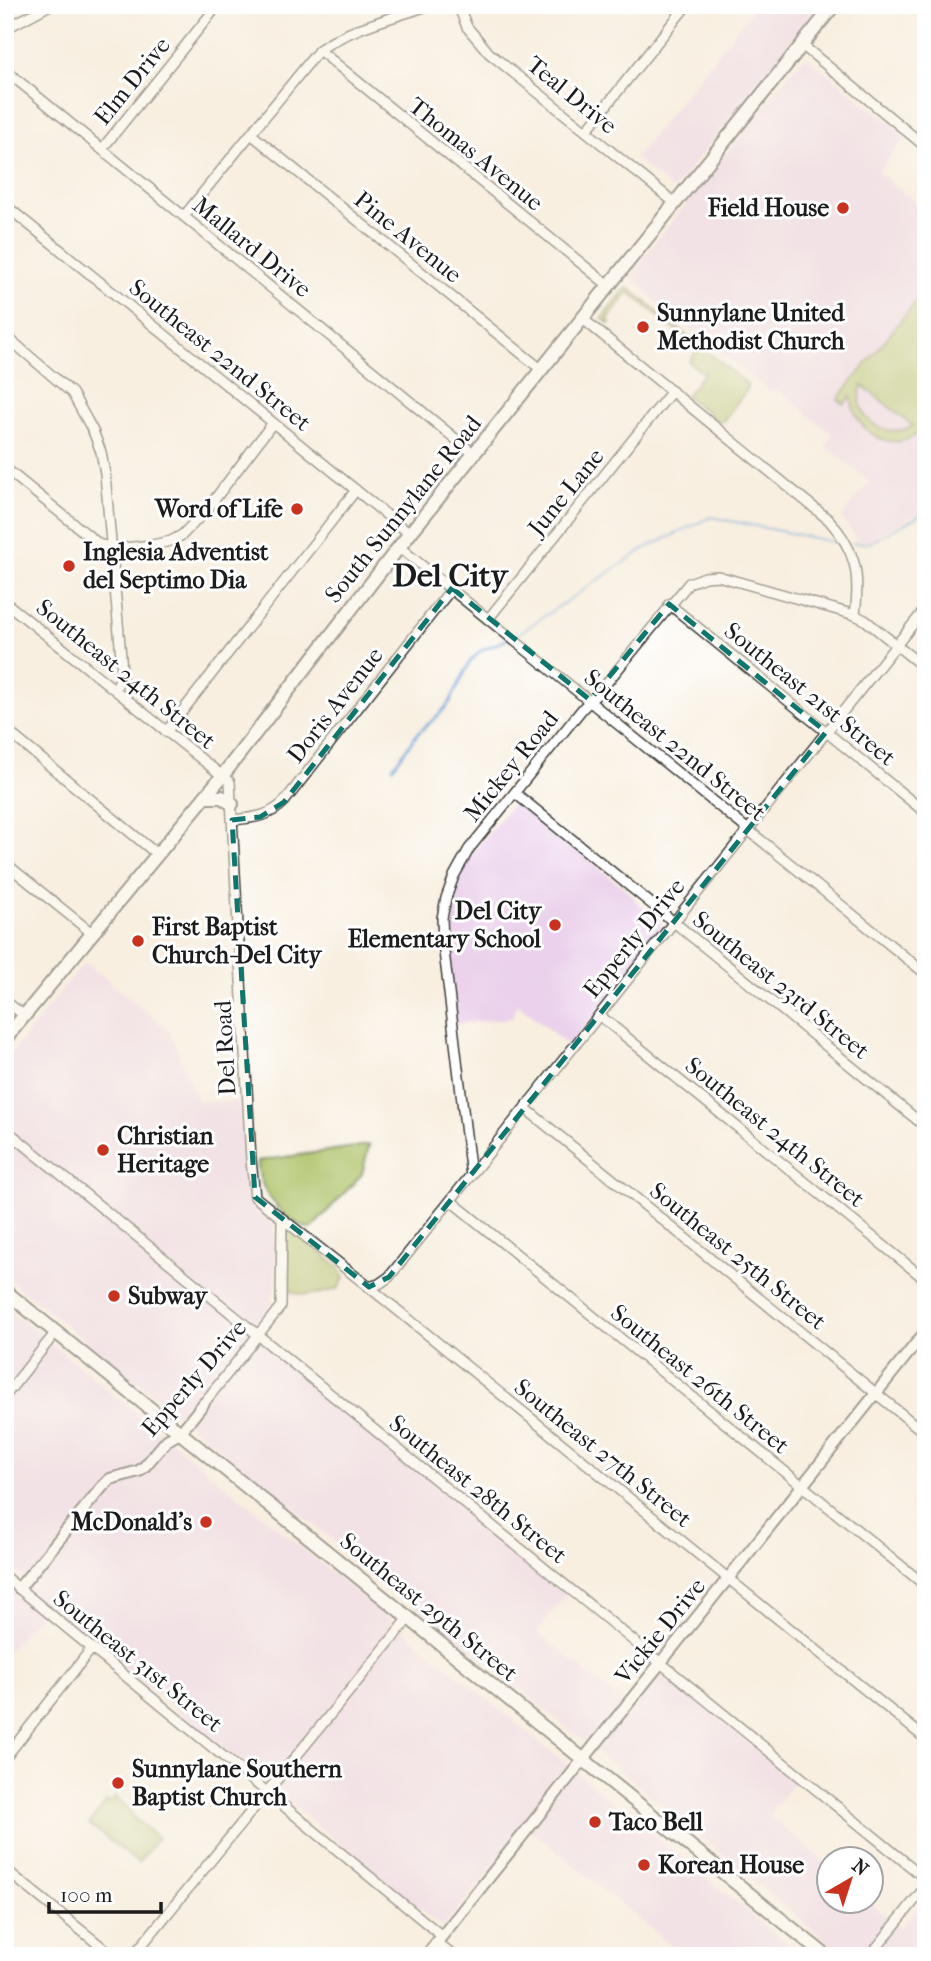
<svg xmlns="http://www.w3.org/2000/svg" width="931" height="1961" viewBox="0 0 931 1961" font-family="'IM FELL French Canon',serif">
<rect width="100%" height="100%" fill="#fff"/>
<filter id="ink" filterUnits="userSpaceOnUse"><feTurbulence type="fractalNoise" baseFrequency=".0143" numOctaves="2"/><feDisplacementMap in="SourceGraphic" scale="14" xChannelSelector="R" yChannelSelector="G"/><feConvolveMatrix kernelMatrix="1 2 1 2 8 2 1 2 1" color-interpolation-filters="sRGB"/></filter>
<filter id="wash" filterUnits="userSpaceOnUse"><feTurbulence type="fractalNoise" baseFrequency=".00686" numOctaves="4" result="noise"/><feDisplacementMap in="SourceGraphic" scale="28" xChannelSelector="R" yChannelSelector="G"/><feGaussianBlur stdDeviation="1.57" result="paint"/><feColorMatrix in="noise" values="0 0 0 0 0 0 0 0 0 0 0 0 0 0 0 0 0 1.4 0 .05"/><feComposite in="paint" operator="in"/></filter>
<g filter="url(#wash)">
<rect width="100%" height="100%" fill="#f8efe0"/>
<!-- built -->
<g fill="#ebd1eb">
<path d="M756 5H819L673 190 635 158Z"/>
<path d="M807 57 906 136 878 172 926 211V508L871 540 863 541 857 540 841 517 870 482 826 446 833 435 778 390H768L652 298 632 276 633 270 802 59Z"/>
<path d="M514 802 521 804 630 893 637 902 663 924 662 931 569 1046 517 1003 512 1018 456 1024 446 934 451 893 473 852Z"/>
<path d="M85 962 169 1030 197 1101 239 1102 252 1200 273 1218 276 1270 271 1304 251 1334 568 1592 537 1632 632 1710 663 1673 795 1781 769 1815 829 1866 830 1902H870L900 1928 926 1896V1956H845L602 1756 5 1276V1061Z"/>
<path d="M5 1307 54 1346 802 1956H684L526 1826 443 1928 48 1606 5 1654V1584L38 1589 5 1564Z"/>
</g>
<!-- green -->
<g fill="#acc165" stroke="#646e40" stroke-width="2" fill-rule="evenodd">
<path d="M626 288H629L747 384V390L723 421H717L708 414V411L701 408 686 396 705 371H700L689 362 698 349 629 292 608 319 610 322 609 324 602 318Z"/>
<path d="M926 289V426C898 458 855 436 851 397L844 404 838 399ZM862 385 913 426C884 441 852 418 862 385Z"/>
<path d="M369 1145 362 1174 311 1229C285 1223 256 1188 258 1161Z"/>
<path d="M291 1229 340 1268 344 1277 339 1288C326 1293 298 1300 288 1288L285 1234Z"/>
<path d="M115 1797 128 1808 133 1817 158 1838 138 1863 89 1824 107 1801 110 1803Z"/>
</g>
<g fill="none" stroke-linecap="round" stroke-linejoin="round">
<!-- stream -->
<g stroke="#6da2da" stroke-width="2.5">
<path d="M853 543H869L926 512"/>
<path d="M518 634 644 549 711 517 838 543"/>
<path d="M393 767 419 732 439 715 450 702 470 662 480 651 508 639"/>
</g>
</g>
</g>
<g filter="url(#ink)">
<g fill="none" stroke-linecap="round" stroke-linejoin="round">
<!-- minor casing -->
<g stroke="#3d3c39" stroke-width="12">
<g id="minor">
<path d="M458 5 467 27 489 53 675 203"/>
<path d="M914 5 926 15"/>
<path d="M5 29 50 5"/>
<path d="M802 45 926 147"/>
<path d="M319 50 609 286"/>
<path d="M5 70 474 454"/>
<path d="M586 131 687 5"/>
<path d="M251 134 542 370"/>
<path d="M102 149 218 5"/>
<path d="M5 205 410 534"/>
<path d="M184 216 319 50C352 27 393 18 430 5"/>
<path d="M583 319 829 520C857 552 860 575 855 615L865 620 926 669"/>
<path d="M5 335 72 393 93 431 101 452 105 474 121 656 122 676 115 689"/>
<path d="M5 468 100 545 123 548 152 545 171 541 182 535 193 524 208 508 272 424"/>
<path d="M399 547 926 974"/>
<path d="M5 602 230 782 251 1160 255 1197 369 1287 926 1739"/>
<path d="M669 604 926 813"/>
<path d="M489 618 672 391"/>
<path d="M5 729 158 855"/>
<path d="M166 732 356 490"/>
<path d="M515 793 926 1127"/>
<path d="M232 820C253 818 269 817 284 802L452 588"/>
<path d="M5 863 93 934"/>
<path d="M5 1001 25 1016"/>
<path d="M599 1015 926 1280"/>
<path d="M525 1108 926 1434"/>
<path d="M5 1129 926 1879"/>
<path d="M471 1176 443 943 442 918 446 898 454 876 469 849 583 708 600 691 689 583 705 577 718 576 855 615"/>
<path d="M451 1201 926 1586"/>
<path d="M369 1287 379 1284 389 1277 926 608"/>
<path d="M5 1396 56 1332"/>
<path d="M204 1403 281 1306 282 1219"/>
<path d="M5 1577 442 1936"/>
<path d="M5 1758 92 1648"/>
<path d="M5 1869 113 1956"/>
<path d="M436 1942 453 1956"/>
<path d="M133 1956 409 1618"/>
<path d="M870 1956 926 1886"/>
</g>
</g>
<!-- tertiary casing -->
<g stroke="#3d3c39" stroke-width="14">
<g id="tertiary">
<path d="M19 1588 102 1487 110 1479 139 1471 145 1466 167 1440 180 1433 204 1403"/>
<path d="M426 1956 926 1331"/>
</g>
</g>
<!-- secondary casing -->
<g stroke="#3d3c39" stroke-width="16">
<g id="secondary">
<path d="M205 797H222L232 804"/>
<path d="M5 1039 223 775 399 547 834 5"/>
<path d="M5 1291 826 1956"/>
</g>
</g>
<!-- minor -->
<use href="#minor" stroke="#fff" stroke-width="9"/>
<!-- tertiary -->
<use href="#tertiary" stroke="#fff" stroke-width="10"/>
<!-- secondary -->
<use href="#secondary" stroke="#fff" stroke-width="12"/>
</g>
</g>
<!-- marked area -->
<path d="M0 0H931V1961H0ZM452 588 590 700 669 604 826 732 389 1277 369 1287 255 1197 232 820 260 817 284 802Z" fill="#f8efe0" fill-opacity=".55" fill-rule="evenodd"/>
<path fill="none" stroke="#0f766e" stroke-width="5" stroke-dasharray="14 9" stroke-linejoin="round" d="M452 588 590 700 669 604 826 732 389 1277 369 1287 255 1197 232 820 260 817 284 802Z"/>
<!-- markers -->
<g fill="#c8321e" stroke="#fff" stroke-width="2.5">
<circle cx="843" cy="208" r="7"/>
<circle cx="643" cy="327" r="7"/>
<circle cx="297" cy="509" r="7"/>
<circle cx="69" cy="566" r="7"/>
<circle cx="555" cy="925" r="7"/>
<circle cx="138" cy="941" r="7"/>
<circle cx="103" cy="1150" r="7"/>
<circle cx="114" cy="1296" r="7"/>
<circle cx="206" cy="1522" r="7"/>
<circle cx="118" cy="1783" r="7"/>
<circle cx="595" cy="1822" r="7"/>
<circle cx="644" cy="1865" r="7"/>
</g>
<g text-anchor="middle" stroke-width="6" stroke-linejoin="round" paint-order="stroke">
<!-- street labels -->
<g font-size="24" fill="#1c1c1c" stroke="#fff">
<text transform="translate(132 81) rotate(-51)" y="8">Elm Drive</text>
<text transform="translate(572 95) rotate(39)" y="8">Teal Drive</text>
<text transform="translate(476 154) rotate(39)" y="8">Thomas Avenue</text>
<text transform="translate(408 237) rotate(39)" y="8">Pine Avenue</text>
<text transform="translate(252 247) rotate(39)" y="8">Mallard Drive</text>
<text transform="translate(220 355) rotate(39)" y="8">Southeast 22nd Street</text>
<text transform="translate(566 492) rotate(-51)" y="8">June Lane</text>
<text transform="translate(403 509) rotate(-51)" y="8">South Sunnylane Road</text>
<text transform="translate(126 674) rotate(39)" y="8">Southeast 24th Street</text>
<text transform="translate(810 694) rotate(39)" y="8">Southeast 21st Street</text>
<text transform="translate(335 705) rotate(-52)" y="8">Doris Avenue</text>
<text transform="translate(675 745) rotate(39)" y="8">Southeast 22nd Street</text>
<text transform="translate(511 766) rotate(-51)" y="8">Mickey Road</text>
<text transform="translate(634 938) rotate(-51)" y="8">Epperly Drive</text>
<text transform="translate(781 985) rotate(39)" y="8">Southeast 23rd Street</text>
<text transform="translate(225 1048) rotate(-93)" y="8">Del Road</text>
<text transform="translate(775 1132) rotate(39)" y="8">Southeast 24th Street</text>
<text transform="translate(738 1256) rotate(39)" y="8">Southeast 25th Street</text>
<text transform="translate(194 1378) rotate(-49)" y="8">Epperly Drive</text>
<text transform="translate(700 1379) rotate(39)" y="8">Southeast 26th Street</text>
<text transform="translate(603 1453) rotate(39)" y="8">Southeast 27th Street</text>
<text transform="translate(478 1489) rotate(39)" y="8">Southeast 28th Street</text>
<text transform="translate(429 1607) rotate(39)" y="8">Southeast 29th Street</text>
<text transform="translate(660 1631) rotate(-51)" y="8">Vickie Drive</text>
<text transform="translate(138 1661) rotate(39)" y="8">Southeast 31st Street</text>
</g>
<!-- poi labels -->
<g font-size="24" font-weight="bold" fill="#1c1c1c" stroke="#fff" text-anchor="start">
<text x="829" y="216" text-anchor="end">Field House</text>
<text x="657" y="321">Sunnylane United<tspan x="657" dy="28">Methodist Church</tspan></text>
<text x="283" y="517" text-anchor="end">Word of Life</text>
<text x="83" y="560">Inglesia Adventist<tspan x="83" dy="28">del Septimo Dia</tspan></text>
<text x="541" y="919" text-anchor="end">Del City<tspan x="541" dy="28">Elementary School</tspan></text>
<text x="152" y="935">First Baptist<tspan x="152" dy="28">Church-Del City</tspan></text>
<text x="117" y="1144">Christian<tspan x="117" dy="28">Heritage</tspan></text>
<text x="128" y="1304">Subway</text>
<text x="192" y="1530" text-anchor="end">McDonald's</text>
<text x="132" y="1777">Sunnylane Southern<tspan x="132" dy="28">Baptist Church</tspan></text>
<text x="609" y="1830">Taco Bell</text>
<text x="658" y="1873">Korean House</text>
</g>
<!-- district labels -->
<g font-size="32" font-weight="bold" fill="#1c1c1c" stroke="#fff">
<text x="450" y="586">Del City</text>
</g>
</g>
<!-- margin -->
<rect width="931" height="1961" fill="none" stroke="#fff" stroke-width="28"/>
<!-- north arrow -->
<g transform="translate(850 1880) rotate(39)"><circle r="33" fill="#ffffff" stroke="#a4a4a4" stroke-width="2"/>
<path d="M0-5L12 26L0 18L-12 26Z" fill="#c8321e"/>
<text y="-10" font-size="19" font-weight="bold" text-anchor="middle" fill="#1c1c1c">N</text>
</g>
<!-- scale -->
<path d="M49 1902v10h112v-10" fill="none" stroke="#1c1c1c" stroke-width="3.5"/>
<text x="60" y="1902" font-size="21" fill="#1c1c1c" stroke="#ffffff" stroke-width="5" paint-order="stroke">100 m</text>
</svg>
